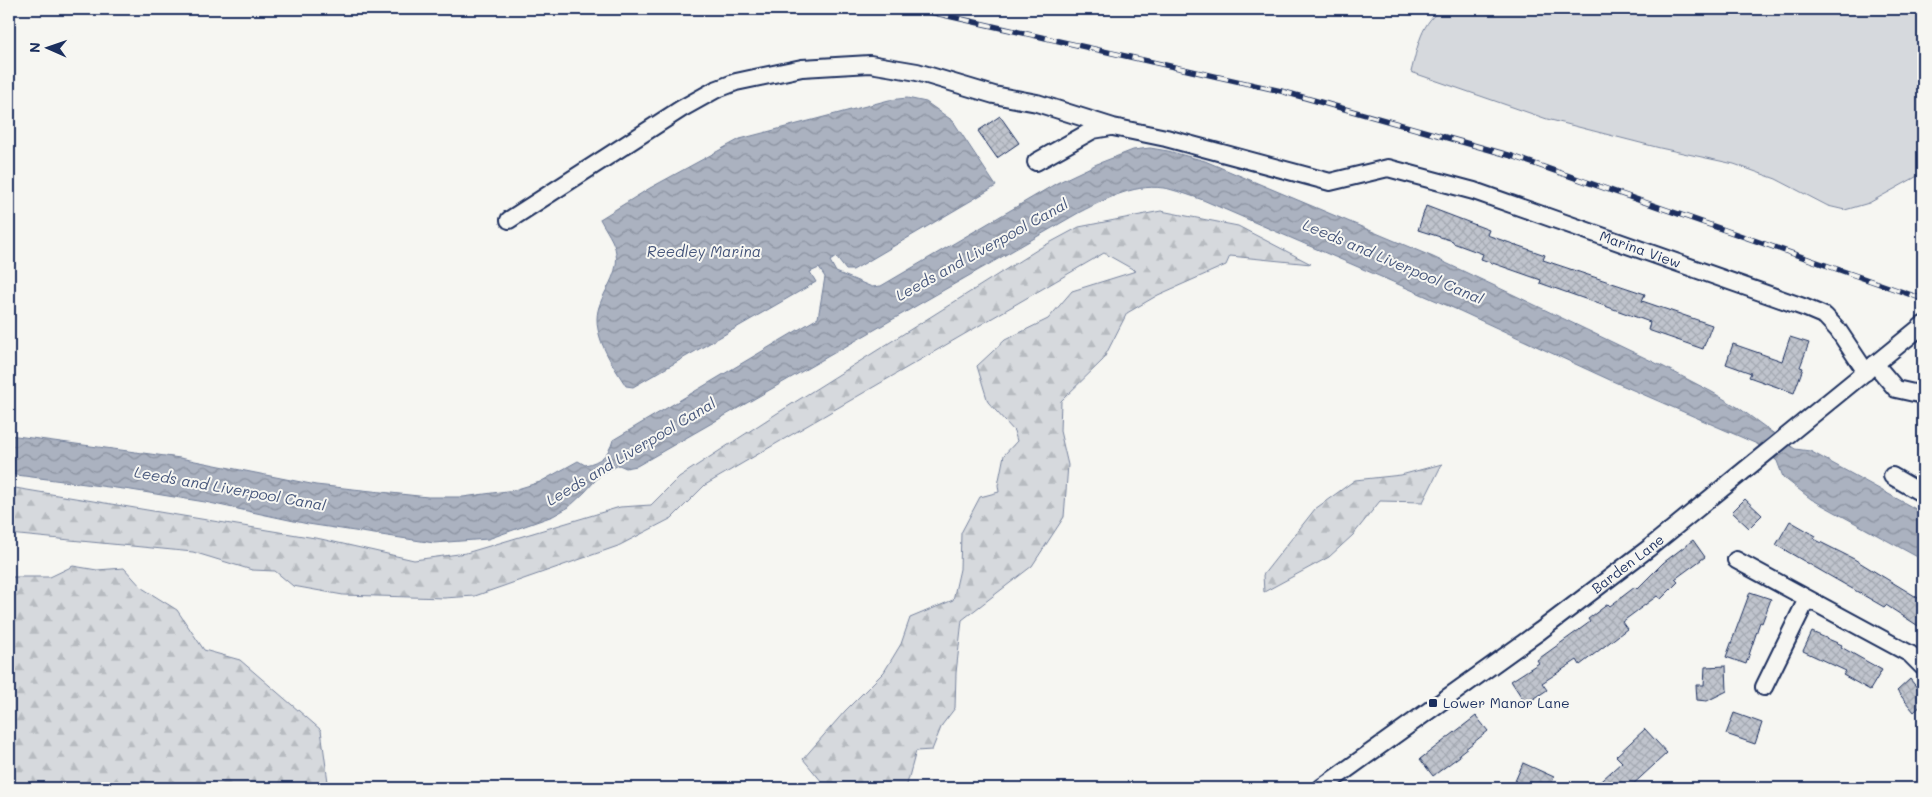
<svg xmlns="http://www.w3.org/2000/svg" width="1932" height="797" viewBox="0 0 1932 797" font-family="Mali,sans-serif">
<defs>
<pattern id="forest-firs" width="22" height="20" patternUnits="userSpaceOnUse" patternTransform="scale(1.25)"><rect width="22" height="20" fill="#d6d9dd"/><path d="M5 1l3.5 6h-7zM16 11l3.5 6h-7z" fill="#b7bbc0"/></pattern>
<pattern id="water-waves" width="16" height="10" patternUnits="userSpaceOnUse" patternTransform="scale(1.25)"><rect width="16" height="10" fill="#abb2c0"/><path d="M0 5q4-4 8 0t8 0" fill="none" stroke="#8a919f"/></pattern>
<pattern id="building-cross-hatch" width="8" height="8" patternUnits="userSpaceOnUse" patternTransform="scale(1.25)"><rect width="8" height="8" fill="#c0c4cd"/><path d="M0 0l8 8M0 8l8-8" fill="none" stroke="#a4a9b2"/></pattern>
</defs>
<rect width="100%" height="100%" fill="#f6f6f2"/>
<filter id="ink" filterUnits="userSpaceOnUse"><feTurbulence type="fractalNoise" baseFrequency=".02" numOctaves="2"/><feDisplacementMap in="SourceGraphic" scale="10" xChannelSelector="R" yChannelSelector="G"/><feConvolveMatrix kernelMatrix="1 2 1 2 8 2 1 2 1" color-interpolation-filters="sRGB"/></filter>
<g filter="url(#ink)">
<!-- green -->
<path fill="#d6d9dd" stroke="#78849e" d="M1444 9H1923V173L1869 203 1845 210 1828 206 1776 179 1734 164 1660 148 1547 119 1411 72C1417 50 1421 19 1444 9Z"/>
<!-- forest -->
<g fill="url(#forest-firs)" stroke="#78849e">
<path d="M1161 211 1238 226 1311 264 1230 256 1226 265 1158 295 1127 313 1103 360 1061 401 1060 431 1068 465 1064 517 1032 566 962 620 956 673 955 708 942 725 932 750 916 751 906 788H827L803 759 845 711 884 672 901 644 910 618 953 600 960 569 961 533 980 497 999 492 998 485 1004 455 1017 441 1014 431 988 402 977 366 1005 340 1048 319 1072 291 1136 271 1104 253 705 485 672 518 618 546 475 596 444 598 343 595 293 586 275 571 252 570 193 552 9 534V487L321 539 414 560 466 553 620 507 651 505 679 477 776 414 1040 248 1079 227Z"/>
<path d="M1442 464 1423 502 1380 501 1353 535 1329 557 1264 592 1263 575 1315 509 1355 480 1401 475Z"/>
<path d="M73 566 97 570 124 568 142 588 177 610 204 650 240 660 321 730 328 782 333 788H9V577H50Z"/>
</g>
<!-- water -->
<path fill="url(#water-waves)" stroke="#717e99" d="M907 98 926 102 953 121 996 186 853 270H846L836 257 830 261 836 272 872 287 881 286 1057 183 1097 164 1133 150 1150 148 1168 151 1205 161 1433 257 1512 294 1664 367 1712 392 1739 408 1795 449 1810 451 1923 513V560L1811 499 1783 477 1777 461 1757 444 1610 380 1460 311 1203 200C1192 196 1180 192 1169 189 1137 182 1108 198 1080 212L637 466 626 468 619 465 602 473 585 492 569 507 553 516 488 539 434 543 308 524 205 502 131 490 9 474V435L180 458 316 485 428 497H463L514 490 540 482 578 461 585 465C600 462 609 455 613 440L818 318 825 277 819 268 810 272 816 282 633 387 626 386C614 367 597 343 597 319 597 296 620 278 616 253 615 242 605 229 600 219L650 188 740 139 889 100Z"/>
<!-- building -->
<g fill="url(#building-cross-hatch)" stroke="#1b2f5e">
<path d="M1000 116 1019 143 997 158 978 131Z"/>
<path d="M1426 206 1489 230 1487 235 1545 255 1543 260 1645 294 1642 301 1712 325 1703 349 1648 330 1650 322 1540 283 1541 280 1481 259 1483 254 1453 243V241L1418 230Z"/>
<path d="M1790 337 1809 343 1800 367 1803 368 1794 393 1749 377 1751 373 1726 364 1733 344 1782 361Z"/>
<path d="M1745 499 1762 515 1749 528 1732 512Z"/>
<path d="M1790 521 1816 536 1814 539 1854 559 1923 601V629L1886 605 1884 607 1776 545Z"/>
<path d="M1693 540 1705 557 1675 579 1678 582 1661 599 1657 596 1622 622 1627 629 1580 665 1577 660 1542 683 1547 690 1526 704 1511 681 1539 663 1537 660 1590 622 1588 619 1608 604 1610 606 1635 587 1637 589 1663 563Z"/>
<path d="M1750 592 1771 599 1762 623 1760 622 1746 664 1726 657Z"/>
<path d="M1812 632 1842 645 1841 647 1882 670 1870 690 1843 675 1846 671 1803 651Z"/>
<path d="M1726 666 1727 691 1707 701 1697 700 1696 685H1704L1705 667Z"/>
<path d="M1910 679 1923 695V704L1914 712 1897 691Z"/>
<path d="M1734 713 1762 723 1755 744 1726 734Z"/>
<path d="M1476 716 1488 731 1459 754 1460 756 1433 776 1420 759Z"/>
<path d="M1645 729 1667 753 1629 788H1593L1622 762 1616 756Z"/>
<path d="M1523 763 1554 777 1550 788H1512Z"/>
</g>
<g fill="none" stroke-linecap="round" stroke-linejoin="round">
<!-- minor casing -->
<g stroke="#1b2f5e" stroke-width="20">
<g id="minor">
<path d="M1036 162 1093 130 1111 127"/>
<path id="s1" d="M509 220 681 109 715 90 736 82 802 68 870 64 917 72 994 95 1037 103 1113 127 1166 138 1330 182 1388 168 1474 191 1806 308 1825 316 1838 330 1866 372"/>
<path d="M1875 364 1896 389 1923 395"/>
<path d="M1892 476 1923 494"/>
<path d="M1736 560 1910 654 1923 667"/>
<path d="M1764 687 1807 599"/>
<path id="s2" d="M1321 788 1540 631 1649 548 1923 325"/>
</g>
</g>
<!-- minor -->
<use href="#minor" stroke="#f6f6f2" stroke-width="16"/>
<!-- rail casing -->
<g stroke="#1b2f5e" stroke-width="5.5">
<path id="rail" d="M917 9 1281 91 1512 156 1923 299"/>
</g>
<!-- rail -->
<use href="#rail" stroke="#f6f6f2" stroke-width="4" stroke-dasharray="11" stroke-linecap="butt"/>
</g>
</g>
<!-- markers -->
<rect fill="#1b2f5e" stroke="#f6f6f2" stroke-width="2" x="1428" y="698" width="10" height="10" rx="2.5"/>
<g text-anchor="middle" stroke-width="4" stroke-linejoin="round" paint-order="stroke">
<!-- street labels -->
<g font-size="14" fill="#1b2f5e" stroke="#f6f6f2">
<text dy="5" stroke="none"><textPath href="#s1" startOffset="1202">Marina View</textPath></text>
<text dy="5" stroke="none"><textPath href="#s2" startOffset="380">Barden Lane</textPath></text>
</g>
<!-- poi labels -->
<g font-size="14" fill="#1b2f5e" stroke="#f6f6f2" text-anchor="start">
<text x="1443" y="708">Lower Manor Lane</text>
</g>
<!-- water labels -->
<g font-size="15" font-style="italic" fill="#46567b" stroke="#f6f6f2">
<text transform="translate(982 250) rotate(-29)" y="5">Leeds and Liverpool Canal</text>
<text x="704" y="257">Reedley Marina</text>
<text transform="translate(1393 262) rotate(23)" y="5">Leeds and Liverpool Canal</text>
<text transform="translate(631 452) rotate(-31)" y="5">Leeds and Liverpool Canal</text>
<text transform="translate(230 489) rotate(10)" y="5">Leeds and Liverpool Canal</text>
</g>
</g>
<!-- margin -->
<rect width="1932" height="797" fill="none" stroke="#f6f6f2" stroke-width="30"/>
<rect x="15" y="15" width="1902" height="767" fill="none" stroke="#1b2f5e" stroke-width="2" filter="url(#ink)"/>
<!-- north arrow -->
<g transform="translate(48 48) rotate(272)" stroke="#f6f6f2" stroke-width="4" paint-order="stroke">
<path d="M0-4L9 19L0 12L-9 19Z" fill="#1b2f5e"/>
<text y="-8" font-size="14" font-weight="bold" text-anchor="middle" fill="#1b2f5e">N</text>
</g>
</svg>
